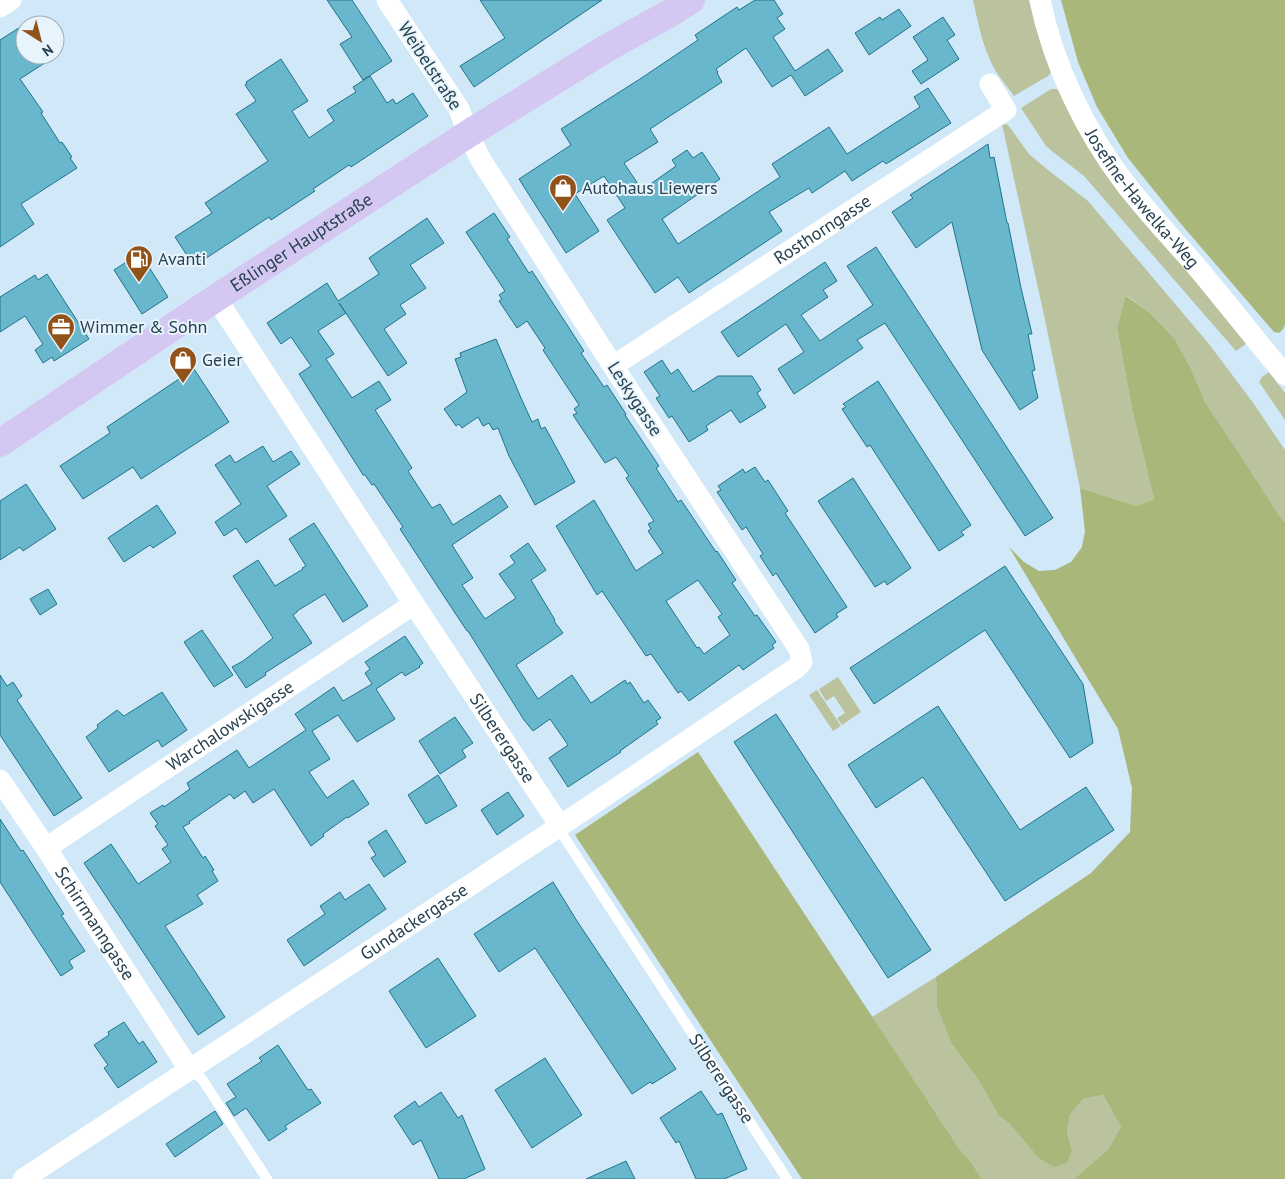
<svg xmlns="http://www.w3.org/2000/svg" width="1285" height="1179" viewBox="0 0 1285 1179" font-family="'PT Sans',sans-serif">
<rect width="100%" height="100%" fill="#d1e8f9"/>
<!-- green -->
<g fill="#bac39d">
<path d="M973 0H1029L1034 21 1051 72 1048 76 1014 96C1007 86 997 75 992 64 982 44 978 22 973 0Z"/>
<path d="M1051 89H1057L1062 95 1247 343 1236 351 1084 176 1053 152 1046 146 1021 108Z"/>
<path d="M1002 124 1008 125 1029 154 1048 170 1088 201 1209 344 1254 404 1285 450V523L1280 517 1245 462 1205 402 1191 369 1175 339 1149 312 1127 296 1117 328 1132 409 1154 499 1136 506 1080 488 1045 320Z"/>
<path d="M1269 372 1285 393V420L1259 382 1262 377Z"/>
<path d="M838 677 861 712 842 725 837 718 845 713 834 696 826 701 819 689Z"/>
<path d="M817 690 841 726 833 731 809 695Z"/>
<path d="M936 977 937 1007 951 1043 977 1078 999 1116 1010 1124 1072 1151 1067 1131 1070 1115 1083 1099 1103 1095 1121 1127 1108 1149 1074 1179H982L970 1161 958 1147 872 1017Z"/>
</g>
<!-- forest -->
<g fill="#aab77b">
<path d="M1061 0H1285V324L1283 329 1279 333 1274 332 1181 224 1128 158 1097 107 1078 62Z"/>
<path d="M1126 296 1149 312 1175 339 1191 369 1205 402 1245 462 1280 517 1285 523V1179H1074L1108 1149 1121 1127 1103 1095 1083 1099 1070 1115 1067 1131 1072 1151 1067 1163 1054 1167 1040 1159 1010 1124 999 1116 977 1078 951 1043 937 1007 936 977 1091 873 1130 832 1132 788 1118 729 1009 547 1024 562 1039 571 1055 570 1071 562 1082 547 1085 531 1080 488 1136 506 1154 499 1132 409 1117 328Z"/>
<path d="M698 752 958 1147 970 1161 982 1179H802L575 835Z"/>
</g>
<!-- building -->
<g fill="#69b7cd" stroke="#207489" fill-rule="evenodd">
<path d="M327 0H352L392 61 363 80 340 44 352 37Z"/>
<path d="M480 0H602L474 87 460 66 505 38Z"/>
<path d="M755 0H774L783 14 777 18 785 29 773 37 795 71 828 49 843 71 805 96 791 75 772 87 746 48 716 69 718 72 717 73 722 82 650 129 658 142 624 163 642 190 676 166 672 160 687 150 693 158 702 152 720 179 662 219 678 244 780 177 772 164 829 127 847 154 920 107 914 97 928 88 951 123 886 164 883 161 852 181 845 171 812 193 809 188 769 212 782 231 689 293 678 277 655 293 607 220 625 208 604 176 575 194 599 231 566 253 519 179 571 145 561 129 640 79 698 40 695 35 737 7 739 10Z"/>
<path d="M899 9 911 26 869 55 855 33 880 17 882 20Z"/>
<path d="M943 17 955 35 947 40 959 59 921 84 912 71 928 60 913 37Z"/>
<path d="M25 24V55H57L20 79 43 112 41 113 60 143 62 142 72 157 70 158 77 168 21 204 34 224 0 247V40Z"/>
<path d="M281 59 308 101 292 111 309 138 334 121 327 110 356 92 353 87 370 76 387 103 393 99 396 104 413 93 428 116 351 167 349 165 313 189 315 191 271 220 269 217 194 266 175 237 212 213 205 203 268 161 236 114 256 101 245 85 247 84 246 82Z"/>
<path d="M988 144 990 158 994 157 1007 223H1008L1021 288 1032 334H1028L1035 370 1032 371 1038 398 1020 410 982 350 952 222 916 248 892 212 913 198 910 195Z"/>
<path d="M494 213 510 237 507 239 529 273 532 271 584 351 581 353 604 387 607 385 626 414 625 415 659 466 656 468 678 502 681 500 716 552 717 551 736 580 732 583 755 616 757 615 776 642 772 645 774 648 743 670 739 665 689 701 681 691 678 693 651 654 646 656 602 591 597 595 556 526 594 500 636 571 663 553 648 531 651 529 648 524 654 521 626 478 629 476 616 457 605 463 573 415 577 413 574 409 579 405 543 350 545 348 527 321 517 328 499 301 502 299 499 295 505 291 466 232ZM698 580 722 614 718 617 730 635 704 654 699 647 697 648 666 601Z"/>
<path d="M427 218 444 243 410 265 426 288 400 305 406 314 384 329 407 363 388 376 339 303 346 313 318 331 334 354 326 359 352 398 379 381 391 400 375 410 412 468 408 471 432 508 440 504 453 525 500 495 508 507 452 545 473 578 462 585 485 619 516 598 499 574 515 563 510 556 528 543 546 570 531 580 555 620 554 621 563 633 516 665 538 699 572 675 591 703 625 680 627 684 630 682 644 703 648 700 661 718 656 721 658 724 620 751 621 752 568 787 549 758 568 745 550 719 533 731 524 720 468 631H467L455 613 417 555 400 529 403 527 374 484 372 485 365 475H363L360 470 299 374 311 366 291 337 281 344 267 323 327 283 338 301 379 274 369 258Z"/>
<path d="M876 247 1053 518 1025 536 885 323 857 340 863 348 794 394 778 369 804 352 786 324 738 357 721 332 825 262 837 281 823 290 828 297 801 315 820 341 873 305 847 266Z"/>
<path d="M140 253 168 297 142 314 114 270Z"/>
<path d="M47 274 89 339 54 361 52 357 43 363 35 350 43 344 25 316 0 332V297L35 275 38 280Z"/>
<path d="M496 339 521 398 532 422 538 419 541 429 545 427 575 482 535 505 509 456 498 428 493 430 489 423 483 426 478 417 462 428 459 424 456 426 444 409 467 392 455 359 461 357 460 353Z"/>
<path d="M662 360 671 374 678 369 693 392 718 376H752L761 390 757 393 766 407 740 423 731 410 706 426 708 430 689 442 672 416 669 418 656 398 660 396 644 372Z"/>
<path d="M194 369 229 422 141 479 133 467 83 499 60 466 110 433 107 427Z"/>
<path d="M878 381 971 525 961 532 964 535 939 551 870 445 867 447 842 409 846 407 843 404Z"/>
<path d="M263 446 273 462 291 451 300 464 267 486 287 516 246 543 236 528 224 536 215 522 241 504 215 465 230 455 235 463Z"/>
<path d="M755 467 765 482 768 480 788 511 785 513 847 607 836 614 838 617 815 633 776 573 773 576 760 556 763 554 746 527 742 530 717 492 721 490 718 486 743 469 745 473Z"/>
<path d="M853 478 911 568 887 585 885 581 875 587 818 501Z"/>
<path d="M26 484 56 529 23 551 20 547 0 560V501Z"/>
<path d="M157 505 176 533 153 548 150 545 124 562 108 538Z"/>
<path d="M314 523 368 606 343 622 325 594 297 611V612L293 615 312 643 265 673 266 675 246 688 232 667 243 661 273 638 233 576 258 560 275 586 303 569 302 568 306 566 289 539Z"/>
<path d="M1005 566 1083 684 1093 743 1070 758 985 630 874 704 850 668Z"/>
<path d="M48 589 57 604 40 615 30 599Z"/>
<path d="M202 630 233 675 214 687 184 642Z"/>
<path d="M405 636 423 663 419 666 420 667 405 676 402 672 376 689 395 719 357 742 338 715 312 731 330 759 309 772 327 798 353 780 369 804 348 818 347 817 323 834 324 836 311 846 274 789 253 803 245 791 234 799 230 794 189 822 190 823 183 827 203 858 205 856 214 870 212 871 218 881 197 895 203 904 165 926 225 1017 198 1035 84 863 111 844 138 884 171 862 162 849 168 845 155 826 158 824 150 813 163 805 164 807 190 789 187 783 237 750 249 768 306 730 295 714 334 687 343 701 372 684 365 673 370 669 365 662Z"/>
<path d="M0 675 7 686 13 682 22 696 17 700 82 798 54 816 0 735Z"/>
<path d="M162 692 187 730 162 747 158 740 109 772 86 737 98 728 97 725 117 710 124 716Z"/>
<path d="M938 706 1020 830 1086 787 1114 830 1005 901 923 777 876 808 848 765Z"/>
<path d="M776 714 931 950 888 978 734 742Z"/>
<path d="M455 717 473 743 462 750 466 757 440 774 419 741Z"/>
<path d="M438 775 457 806 426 824 408 795Z"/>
<path d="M508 792 524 816 497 835 481 810Z"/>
<path d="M0 819 21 851 23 850 64 914 61 915 85 951 69 961 73 968 61 976 0 882Z"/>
<path d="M386 830 406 862 384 877 371 858 376 855 368 842Z"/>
<path d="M553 882 577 921 676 1069 652 1084 650 1082 632 1094 535 948 499 972 474 934Z"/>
<path d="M369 884 386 909 304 966 287 940 325 914 320 906 340 892 345 900Z"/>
<path d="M438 958 476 1016 426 1048 389 991Z"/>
<path d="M124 1022 139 1044 143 1041 157 1062 118 1088 104 1068 108 1065 94 1045 109 1035 108 1032Z"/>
<path d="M278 1045 308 1090 311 1089 321 1103 285 1126 287 1129 269 1141 246 1108 234 1116 226 1103 236 1097 227 1084 262 1061 259 1058Z"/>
<path d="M545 1058 582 1115 532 1148 495 1090Z"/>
<path d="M701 1091 717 1115 722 1113 747 1169 724 1179H696L679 1141 676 1143 660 1118Z"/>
<path d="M441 1092 458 1118 462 1115 485 1169 464 1179H439L421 1140 413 1145 394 1116 415 1101 419 1107Z"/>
<path d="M215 1111 223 1124 175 1157 166 1144Z"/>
<path d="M626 1161 635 1179H586Z"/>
</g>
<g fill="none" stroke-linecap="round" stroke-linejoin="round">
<!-- lane -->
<g stroke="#fff" stroke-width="10">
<path id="s1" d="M560 826 564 837 787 1179"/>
<path d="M189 1069 202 1079 267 1179"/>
</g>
<!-- street -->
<g stroke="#fff" stroke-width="21">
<path id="s2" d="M1040 0C1053 64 1085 131 1124 182 1146 211 1172 238 1196 266 1226 302 1255 339 1285 375"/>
<path d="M0 7 11 0"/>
<path id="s3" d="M216 298 414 604 560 826"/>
<path id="s4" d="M613 366 1006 110 990 84"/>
<path id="s5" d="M0 780 46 848 189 1069"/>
<path id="s6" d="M46 848 414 604"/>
<path id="s7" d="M23 1179 560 826 778 680 795 669 802 662 799 649 613 366 481 160 468 134 459 109 387 0"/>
</g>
<!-- primary -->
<path stroke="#d4c7f1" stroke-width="28" id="s8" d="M0 443 216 298 468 134 607 48 672 12 691 0"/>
</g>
<!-- icons -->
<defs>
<g id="shop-pin" transform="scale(1.4375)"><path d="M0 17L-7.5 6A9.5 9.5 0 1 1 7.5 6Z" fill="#92531a" stroke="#e8f4fc"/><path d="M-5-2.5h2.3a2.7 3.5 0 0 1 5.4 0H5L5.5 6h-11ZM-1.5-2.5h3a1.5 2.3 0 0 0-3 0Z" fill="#fff"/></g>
<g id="fuel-pin" transform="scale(1.4375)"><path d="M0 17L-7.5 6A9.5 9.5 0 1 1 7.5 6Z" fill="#92531a" stroke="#e8f4fc"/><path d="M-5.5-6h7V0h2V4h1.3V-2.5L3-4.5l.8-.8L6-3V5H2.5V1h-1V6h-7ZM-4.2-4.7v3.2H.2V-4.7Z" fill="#fff"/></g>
<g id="office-pin" transform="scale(1.4375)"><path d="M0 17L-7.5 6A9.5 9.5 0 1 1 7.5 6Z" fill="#92531a" stroke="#e8f4fc"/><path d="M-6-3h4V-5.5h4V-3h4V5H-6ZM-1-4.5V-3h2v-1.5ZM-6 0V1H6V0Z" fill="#fff"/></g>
</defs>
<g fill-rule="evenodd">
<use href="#shop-pin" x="563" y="188"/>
<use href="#fuel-pin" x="139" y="259"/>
<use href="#office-pin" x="61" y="327"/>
<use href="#shop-pin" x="183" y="360"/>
</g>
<g text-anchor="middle" stroke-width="4" stroke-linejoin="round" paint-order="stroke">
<!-- street labels -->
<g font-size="18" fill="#274050" stroke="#e8f4fc">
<text transform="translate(430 66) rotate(57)" y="6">Weibelstraße</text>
<text dy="6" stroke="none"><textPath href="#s2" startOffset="226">Josefine-Hawelka-Weg</textPath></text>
<text dy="6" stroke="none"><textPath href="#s4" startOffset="250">Rosthorngasse</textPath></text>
<text dy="6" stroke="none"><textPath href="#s8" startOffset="362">Eßlinger Hauptstraße</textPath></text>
<text transform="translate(635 399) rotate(57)" y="6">Leskygasse</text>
<text dy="6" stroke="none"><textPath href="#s6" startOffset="221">Warchalowskigasse</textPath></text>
<text dy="6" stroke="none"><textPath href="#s3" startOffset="525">Silberergasse</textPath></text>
<text dy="6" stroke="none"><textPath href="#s7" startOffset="468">Gundackergasse</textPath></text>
<text dy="6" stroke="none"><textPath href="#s5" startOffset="172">Schirrmanngasse</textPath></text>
<text dy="6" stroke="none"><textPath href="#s1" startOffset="300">Silberergasse</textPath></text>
</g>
<!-- poi labels -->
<g font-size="18" fill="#274050" stroke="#e8f4fc" text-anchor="start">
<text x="582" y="194">Autohaus Liewers</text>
<text x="158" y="265">Avanti</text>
<text x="80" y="333">Wimmer &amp; Sohn</text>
<text x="202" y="366">Geier</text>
</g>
</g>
<!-- north arrow -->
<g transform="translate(40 40) rotate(144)"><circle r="24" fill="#e8f4fc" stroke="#9bacb7"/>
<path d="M0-4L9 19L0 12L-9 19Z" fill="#92531a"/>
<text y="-8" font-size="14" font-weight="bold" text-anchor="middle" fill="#274050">N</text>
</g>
</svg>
